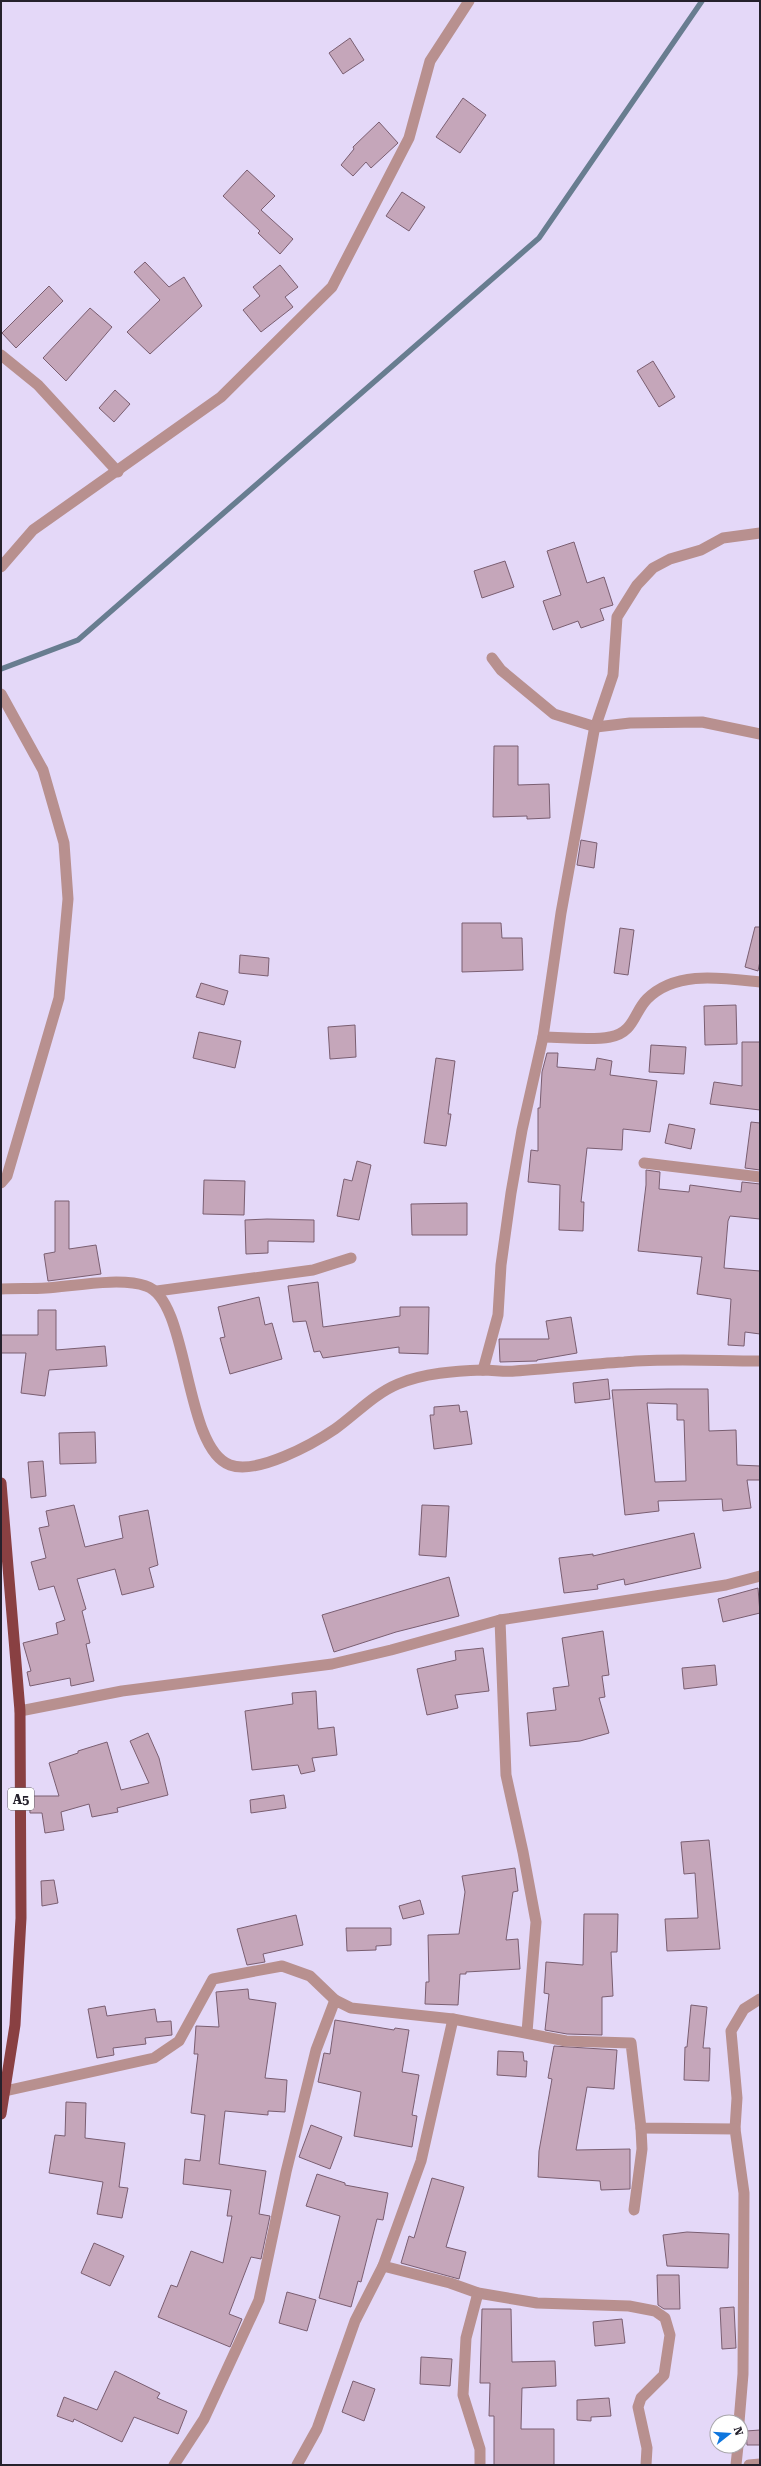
<svg xmlns="http://www.w3.org/2000/svg" width="761" height="2466" viewBox="0 0 761 2466" font-family="'Roboto Serif',serif">
<rect width="100%" height="100%" fill="#e4d8f8"/>
<g fill="none" stroke-linecap="round" stroke-linejoin="round">
<!-- stream -->
<path stroke="#687d90" stroke-width="5.5" d="M1 669 78 640 539 238 702 1"/>
</g>
<!-- building -->
<g fill="#c5a6ba" stroke="#7a5e71" fill-rule="evenodd">
<path d="M350 38 364 60 343 74 329 53Z"/>
<path d="M463 98 486 115 460 153 436 137Z"/>
<path d="M379 122 398 143 371 168 366 162 353 176 341 165 354 149 353 147Z"/>
<path d="M247 170 275 196 261 210 293 239 280 254 258 233 260 231 223 196Z"/>
<path d="M402 192 425 207 409 231 386 216Z"/>
<path d="M145 262 169 287 184 277 202 306 150 354 127 332 160 300 134 272Z"/>
<path d="M280 265 298 287 285 297 293 307 261 332 243 310 260 296 253 287Z"/>
<path d="M49 286 63 301 16 348 2 333Z"/>
<path d="M90 308 112 327 66 381 43 358Z"/>
<path d="M653 361 675 397 659 407 637 371Z"/>
<path d="M115 390 130 404 114 422 99 408Z"/>
<path d="M574 542 587 583 604 577 613 605 600 609 604 620 581 628 578 621 553 630 543 601 561 595 547 551Z"/>
<path d="M505 561 514 587 482 598 474 571Z"/>
<path d="M494 746H518V785L549 784 550 818 527 819V816L493 817Z"/>
<path d="M581 840 597 843 594 868 577 865Z"/>
<path d="M462 923H501L502 938H522L523 970 462 972Z"/>
<path d="M755 927H760V961L758 971 745 967Z"/>
<path d="M620 928 634 930 628 975 614 973Z"/>
<path d="M240 955 269 958 268 976 239 973Z"/>
<path d="M201 983 228 991 224 1005 196 997Z"/>
<path d="M736 1005 737 1044 705 1045 704 1006Z"/>
<path d="M355 1025 356 1057 330 1059 328 1027Z"/>
<path d="M199 1032 241 1041 235 1068 193 1058Z"/>
<path d="M742 1042H760V1110L710 1104 714 1082 742 1086Z"/>
<path d="M651 1045 686 1047 684 1074 649 1072Z"/>
<path d="M547 1053H558L557 1067 595 1070 597 1058 612 1061 610 1075 657 1081 650 1132 623 1129 622 1150 587 1148 581 1202H584L583 1231 559 1230 560 1185 528 1182 531 1150 538 1151V1108H540L542 1072Z"/>
<path d="M436 1058 455 1061 448 1114H451L446 1146 424 1143Z"/>
<path d="M751 1122 760 1123V1170L745 1168Z"/>
<path d="M669 1124 695 1129 691 1149 665 1143Z"/>
<path d="M357 1161 371 1165 359 1220 337 1216 344 1179 352 1181Z"/>
<path d="M646 1170 660 1172 659 1189 689 1192 690 1185 741 1192 742 1182 760 1184V1219L730 1216 728 1221 724 1268 760 1271V1334L745 1332 744 1346 728 1345 731 1299 697 1294 702 1257 638 1251 646 1185Z"/>
<path d="M204 1180 245 1181 244 1215 203 1214Z"/>
<path d="M55 1201H69V1249L96 1245 101 1274 48 1281 44 1254 55 1252Z"/>
<path d="M467 1203V1235H412L411 1204Z"/>
<path d="M267 1219 314 1220V1242L268 1241V1253L246 1254 245 1220Z"/>
<path d="M318 1282 323 1327 400 1316V1307H429L428 1354 399 1353V1347L323 1358 320 1351 314 1352 306 1321 293 1322 288 1286Z"/>
<path d="M259 1297 265 1325 272 1323 282 1359 230 1374 220 1338 225 1337 218 1307Z"/>
<path d="M38 1310H56V1350L105 1346 107 1366 49 1370 45 1396 21 1393 26 1353H1V1335H38Z"/>
<path d="M571 1317 577 1353 537 1360V1361L500 1362 499 1339H549L546 1321Z"/>
<path d="M608 1379 610 1399 575 1403 573 1383Z"/>
<path d="M668 1389H708L709 1431 736 1430 737 1465 760 1466V1480H747L751 1508 723 1511 722 1499 658 1501 659 1511 625 1515 612 1390ZM647 1403 677 1404V1420H684L686 1481 655 1482Z"/>
<path d="M459 1405 460 1412 467 1411 472 1444 434 1449 430 1415H434V1407Z"/>
<path d="M95 1432 96 1463 60 1464 59 1433Z"/>
<path d="M43 1461 46 1496 31 1498 28 1462Z"/>
<path d="M74 1505 85 1547 123 1538 119 1516 148 1510 158 1565 149 1568 154 1587 122 1595 115 1569 77 1579 86 1609 82 1611 90 1643 86 1644 94 1681 71 1686 70 1678 30 1686 27 1672 31 1671 23 1643 58 1634 56 1623 65 1620 54 1586 39 1590 31 1562 46 1558 39 1528 49 1526 46 1511Z"/>
<path d="M422 1505 449 1506 446 1557 419 1555Z"/>
<path d="M694 1533 701 1568 625 1585 624 1579 597 1585 598 1589 564 1593 559 1558 593 1554V1556Z"/>
<path d="M449 1577 459 1616 396 1632 334 1652 322 1615Z"/>
<path d="M758 1588 760 1613 723 1622 718 1599Z"/>
<path d="M603 1631 609 1675 602 1676 605 1697 599 1698 609 1733 580 1741 530 1746 527 1713 556 1710 553 1688 569 1686 562 1638Z"/>
<path d="M483 1648 489 1691 455 1695 458 1708 427 1715 417 1669 456 1660 455 1651Z"/>
<path d="M715 1665 717 1685 684 1689 682 1668Z"/>
<path d="M316 1691 318 1729 334 1727 337 1755 312 1758 315 1771 301 1774 298 1765 252 1770 245 1711 293 1704 292 1693Z"/>
<path d="M148 1733 159 1758 168 1795 117 1808 118 1812 92 1817 89 1804 61 1812 64 1830 45 1833 42 1813H30L29 1796H59L49 1763 78 1753V1751L107 1742 121 1790 149 1783 130 1741Z"/>
<path d="M284 1795 286 1808 251 1813 250 1800Z"/>
<path d="M709 1840 720 1949 667 1951 665 1919 698 1918 695 1873 684 1874 681 1842Z"/>
<path d="M515 1868 518 1891 513 1892 506 1940 518 1939 520 1969 466 1972V1974H460L458 2005 425 2004 426 1982H429L428 1935 459 1934 465 1892 462 1876Z"/>
<path d="M54 1880 58 1903 42 1906 41 1881Z"/>
<path d="M420 1900 424 1914 403 1919 399 1906Z"/>
<path d="M584 1914H618L617 1952H611L613 1996 602 1997V2035L567 2034 545 2030 549 1994 544 1993 546 1962 583 1965Z"/>
<path d="M296 1915 303 1945 263 1954 265 1962 247 1965 237 1929Z"/>
<path d="M346 1928H391V1945L376 1946V1950L347 1951Z"/>
<path d="M248 1989 249 1999 276 2003 265 2078 287 2080 285 2112 268 2111V2115L225 2111 219 2164 266 2171 259 2214 270 2216 261 2259 251 2257 229 2314 242 2319 230 2347 158 2317 171 2285 177 2287 191 2251 223 2263 232 2216H227L231 2190 183 2184 185 2159 200 2161 205 2115 191 2113 198 2054H194L196 2026 219 2027 216 1992Z"/>
<path d="M691 2005 707 2007 703 2048H710L709 2081 684 2080 685 2047H687Z"/>
<path d="M105 2006 107 2016 155 2009 157 2022 171 2021 172 2035 145 2038 146 2044 113 2048 114 2055 97 2058 88 2009Z"/>
<path d="M335 2020 394 2030 395 2028 409 2030 402 2072 419 2075 412 2115 417 2116 412 2147 354 2136 361 2092 318 2082 324 2053 330 2054Z"/>
<path d="M554 2046 617 2050 614 2089 587 2087 576 2150 630 2149V2189L601 2190 600 2181 538 2177 539 2151 552 2079 548 2078Z"/>
<path d="M498 2051 523 2052 524 2061H527L526 2077 497 2075Z"/>
<path d="M66 2102 86 2103 85 2138 125 2143 119 2187 128 2188 122 2218 97 2214 103 2182 49 2173 55 2135 65 2136Z"/>
<path d="M311 2125 342 2137 330 2169 299 2157Z"/>
<path d="M317 2174 345 2183V2185L388 2193 383 2220 377 2219 361 2282 358 2281 351 2307 319 2298 340 2216 306 2206Z"/>
<path d="M432 2178 464 2187 446 2247 466 2252 459 2279 401 2263 409 2236 414 2238Z"/>
<path d="M687 2232 729 2234 728 2268 667 2266 663 2235Z"/>
<path d="M94 2243 124 2256 110 2286 81 2273Z"/>
<path d="M657 2275H679L680 2309H664L658 2305Z"/>
<path d="M287 2292 316 2300 307 2331 279 2323Z"/>
<path d="M734 2307 736 2348 722 2349 720 2308Z"/>
<path d="M482 2309H511L512 2362 555 2361 556 2386 522 2388 521 2429H554V2465H494V2416H489L490 2383H480Z"/>
<path d="M622 2319 625 2343 595 2346 593 2322Z"/>
<path d="M421 2357 452 2359 450 2386 420 2384Z"/>
<path d="M115 2371 160 2393 157 2398 187 2411 178 2434 134 2417 122 2442 74 2419 73 2422 57 2416 64 2397 97 2410Z"/>
<path d="M353 2381 375 2389 364 2421 342 2412Z"/>
<path d="M609 2398 611 2416 591 2417V2421L577 2420V2400Z"/>
<path d="M760 2430V2445H747L746 2431Z"/>
</g>
<g fill="none" stroke-linecap="round" stroke-linejoin="round">
<!-- minor -->
<g stroke="#b8908f" stroke-width="11">
<path d="M1 355 38 385 118 472"/>
<path d="M1 567 33 530 221 397 332 287 409 138 430 61 469 1"/>
<path d="M492 658 501 670 554 714 596 727 630 723 702 722 760 734"/>
<path d="M1 694 43 770 64 843 68 899 59 998 7 1176 1 1183"/>
<path d="M543 1037C563 1037 590 1041 610 1037 634 1033 634 1012 647 999 676 970 722 978 760 982"/>
<path d="M644 1163 760 1177"/>
<path d="M1 1289C16 1288 31 1289 46 1288 74 1286 121 1277 146 1286 190 1300 183 1448 230 1465 257 1475 313 1444 335 1429 356 1414 374 1394 398 1384 424 1373 455 1371 483 1370 494 1370 504 1372 515 1371 551 1369 587 1364 624 1362 669 1358 715 1361 760 1361"/>
<path d="M157 1291 313 1270 351 1258"/>
<path d="M483 1370 498 1315 501 1265 511 1193 522 1130 543 1037 561 913 584 786 594 731 613 675 617 617 637 585 653 568 670 559 701 550 723 538 760 533"/>
<path d="M500 1620 506 1775 523 1852 536 1922 527 2032"/>
<path d="M20 1711 122 1691 332 1664 391 1650 500 1620 726 1585 760 1576"/>
<path d="M5 2091 154 2058 179 2041 213 1979 282 1966 310 1976 335 2000"/>
<path d="M735 2129 737 2098 731 2031 744 2009 760 1999"/>
<path d="M634 2210 642 2149 641 2128"/>
<path d="M383 2266 450 2283 478 2293 537 2303 629 2306 655 2311 665 2318 670 2335 664 2375 641 2398 638 2407 647 2448 646 2465"/>
<path d="M478 2293 466 2338 463 2395 480 2449V2465"/>
<path d="M174 2465 204 2419 259 2300 286 2172 316 2050 335 2000 351 2008 453 2019 566 2041 631 2043 641 2128 735 2129 744 2193 743 2374 739 2422"/>
<path d="M297 2465 317 2429 355 2321 383 2266 421 2161 453 2019"/>
<path d="M736 2465 738 2446"/>
<path d="M749 2465 760 2464"/>
</g>
<!-- trunk -->
<path stroke="#894042" stroke-width="11" d="M1 1483 20 1711 21 1918 15 2025 1 2114"/>
</g>
<g text-anchor="middle" stroke-width="3" stroke-linejoin="round" paint-order="stroke">
<!-- shield labels -->
<rect fill="#fff" stroke="#66646b" stroke-width="1" x="8" y="1788" width="26" height="22" rx="3"/>
<g font-size="13" font-weight="bold" fill="#25212c">
<text x="21" y="1804">A5</text>
</g>
</g>
<!-- border -->
<rect width="761" height="2466" fill="none" stroke="#25212c" stroke-width="4"/>
<!-- north arrow -->
<g transform="translate(729 2434) rotate(73)"><circle r="19" fill="#ffffff" stroke="#a8a6ab"/>
<path d="M0-3L7 15L0 10L-7 15Z" fill="#0e76de"/>
<text y="-6" font-size="11" font-weight="bold" text-anchor="middle" fill="#25212c">N</text>
</g>
</svg>
